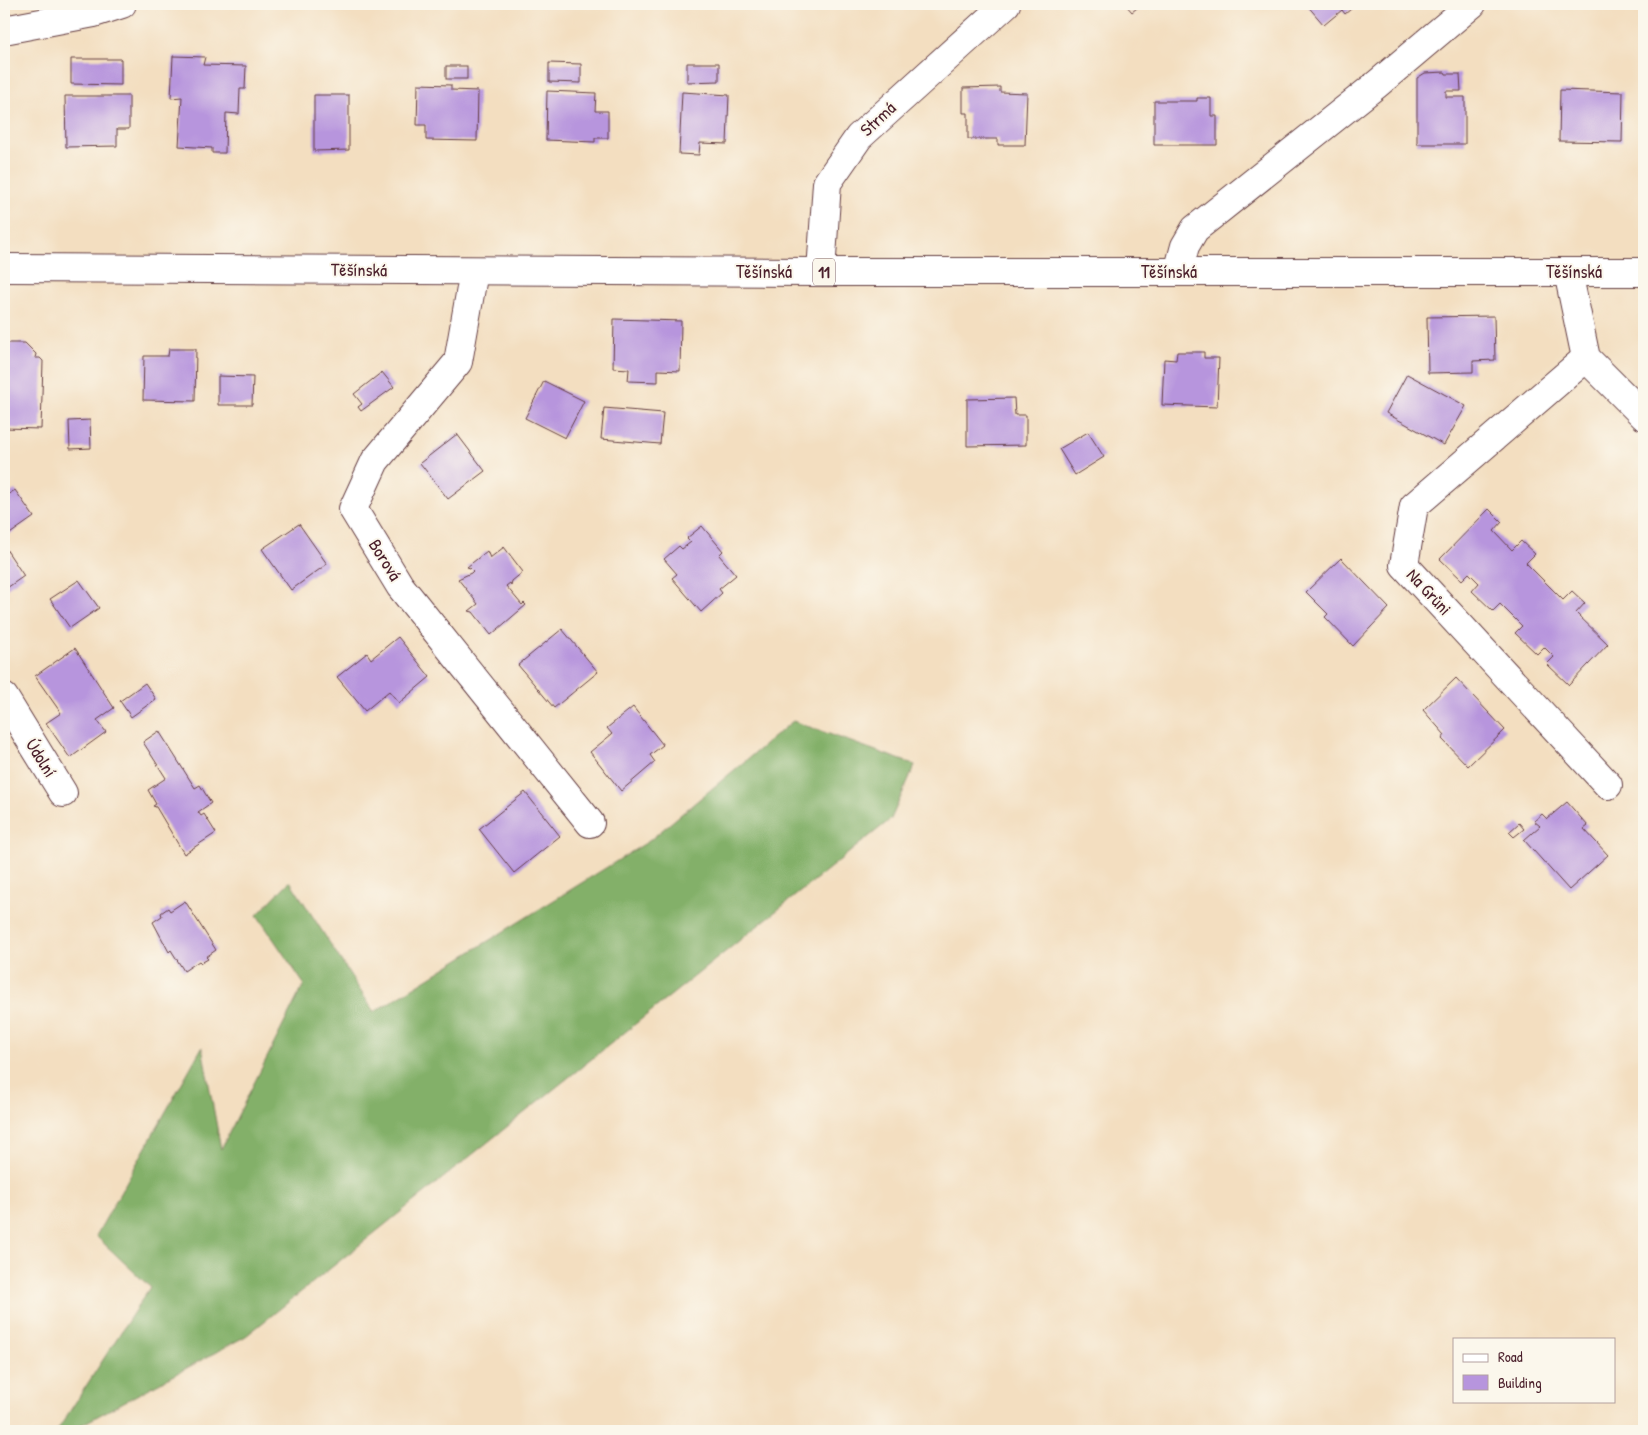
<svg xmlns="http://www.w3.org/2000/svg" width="1648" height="1435" viewBox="0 0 1648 1435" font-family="'Patrick Hand',sans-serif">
<rect width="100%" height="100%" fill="#fbf7ec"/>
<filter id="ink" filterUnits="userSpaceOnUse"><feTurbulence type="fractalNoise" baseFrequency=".02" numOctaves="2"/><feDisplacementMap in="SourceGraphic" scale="10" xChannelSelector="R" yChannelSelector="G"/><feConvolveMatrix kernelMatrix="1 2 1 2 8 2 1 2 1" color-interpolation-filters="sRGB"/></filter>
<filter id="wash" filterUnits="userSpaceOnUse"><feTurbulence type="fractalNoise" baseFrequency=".0096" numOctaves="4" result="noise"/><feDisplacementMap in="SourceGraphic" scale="20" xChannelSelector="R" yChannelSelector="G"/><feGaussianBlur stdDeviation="1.12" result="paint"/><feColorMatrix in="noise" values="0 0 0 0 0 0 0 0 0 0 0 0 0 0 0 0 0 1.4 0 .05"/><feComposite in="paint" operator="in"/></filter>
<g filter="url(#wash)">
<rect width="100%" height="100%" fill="#f3dec0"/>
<!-- forest -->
<path fill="#83b069" stroke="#66684a" d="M793 721 915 765 891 819 246 1336 70 1431H57L150 1287 96 1236 202 1047 221 1149 304 984 257 915 290 881 374 1012 649 841Z"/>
<g id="blocks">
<!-- building -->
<g fill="#b795dd">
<path d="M1125 4H1142L1132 12Z"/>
<path d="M1306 4H1357L1345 14 1342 10 1324 25Z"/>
<path d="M173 56 205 57 203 65 246 66 245 89H240L239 114 226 113 225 153H212V148L179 146 182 97 171 98Z"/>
<path d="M71 59H121V85L71 84Z"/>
<path d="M549 63 581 64V83L549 82Z"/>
<path d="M687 63H719V81L687 82Z"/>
<rect x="446" y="66" width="21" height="13"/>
<path d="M1445 72 1446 74H1460L1461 91H1446V97H1465V144H1417V78L1425 73Z"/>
<path d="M418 84 451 85V90L478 91 477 141 426 140V125H417Z"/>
<path d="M1000 87V92L1027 93 1025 145H998V139H968V113H963V88Z"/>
<path d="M1560 90 1623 92 1622 142 1559 141Z"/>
<path d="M547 91 596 93 595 111H608V138H595V142L546 140Z"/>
<path d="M682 92 729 95 727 144 700 143 699 155 679 154Z"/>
<path d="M314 95H349V150L314 151Z"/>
<path d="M65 96H129V129H117V146L66 147Z"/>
<path d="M1197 98H1211V116H1217V145H1154V101H1197Z"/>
<path d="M1494 316 1495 360 1473 361V372L1428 373 1427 317Z"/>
<path d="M614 319 681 321 680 371 658 370V382L628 381 629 369 613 368Z"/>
<path d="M4 343H25L36 354 35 358H40L43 361 41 429 4 428Z"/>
<path d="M169 349H196L195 401 143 400 144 356H168Z"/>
<path d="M1177 352H1204V358H1219L1217 407 1162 405 1164 359 1176 360Z"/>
<path d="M382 372 394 387 361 411 358 407 362 404 354 394Z"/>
<path d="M1407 374 1466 406 1444 445 1386 413Z"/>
<path d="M218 376 253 377 252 405H218Z"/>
<path d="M544 381 584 401 565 438 525 418Z"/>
<path d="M1014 398 1015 415H1026V445L967 446V399Z"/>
<path d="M604 408 663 413 660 444 601 439Z"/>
<path d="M90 420 91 448 70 449 69 421Z"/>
<path d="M1088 432 1104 457 1075 475 1059 449Z"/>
<path d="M457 434 485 471 448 499 420 463Z"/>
<path d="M15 490 34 517 4 538V497Z"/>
<path d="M1489 509 1502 522 1494 531 1512 550 1521 541 1535 554 1526 563 1563 600 1572 591 1585 603 1576 613 1608 644 1569 685 1547 664 1554 657 1544 647 1537 654 1515 633 1522 626 1500 604 1493 611 1472 591 1479 583 1469 573 1462 580 1440 559Z"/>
<path d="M299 524 327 564 291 590 262 549Z"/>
<path d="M702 526 723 551 719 555 736 575 719 589 722 593 701 612 672 578 677 574 664 559 679 546 682 549 691 542 687 538Z"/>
<path d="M4 546 24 576 4 590Z"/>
<path d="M504 547 523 572 512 581 511 585 510 583 506 586 522 605 524 603 526 605 491 635 473 612 469 611 478 604 458 579 471 573 473 571 470 568 467 567 487 551 490 558Z"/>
<path d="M1341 558 1389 608 1353 646 1325 617 1328 614 1306 592Z"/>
<path d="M79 580 99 608 70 628 50 599Z"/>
<path d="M562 629 598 672 554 708 518 665Z"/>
<path d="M398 637 430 677 399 703 389 691 365 711 337 677 367 653 371 659Z"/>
<path d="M75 648 114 708 97 720 106 732 70 758 46 723 61 713 35 676Z"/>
<path d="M1456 678 1505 730 1468 766 1442 739 1445 735 1423 710Z"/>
<path d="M145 683 156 699 131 717 120 701Z"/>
<path d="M633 707 663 745 650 755 655 762 621 791 590 752 612 734 607 728Z"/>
<path d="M159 731 195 788 200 785 211 803 198 812 201 816 204 814 216 833 184 854 156 807 153 806 156 804 148 790 166 778 143 742Z"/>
<path d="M525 792 560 836 514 873 479 829Z"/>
<path d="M1567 802 1588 826 1584 829 1608 855 1569 890 1524 840 1540 826 1534 821 1542 814 1547 819Z"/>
<path d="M1519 823 1524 829 1514 837 1509 832Z"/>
<path d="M185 901 216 950 206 957 208 959 201 963 199 961 184 971 171 950 169 952 153 922 162 916 161 913 168 908 170 911Z"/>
</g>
</g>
</g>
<g filter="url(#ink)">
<use href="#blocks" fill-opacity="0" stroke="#633c41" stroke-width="1"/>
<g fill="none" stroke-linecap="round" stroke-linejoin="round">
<!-- street casing -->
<g stroke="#633c41" stroke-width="30">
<g id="street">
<path d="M4 30 94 13 122 4"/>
<path d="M474 271 458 362 375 461 353 509 400 586 590 823"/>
<path d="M821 272 827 183 859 137 1006 4"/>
<path d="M1178 272 1185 246 1195 229 1376 85 1472 4"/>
<path d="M1568 272 1586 358 1644 416"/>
<path d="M1586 358 1414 506 1404 565 1608 785"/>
<path d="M4 697 63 793"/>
</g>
</g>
<!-- primary casing -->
<g stroke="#633c41" stroke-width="30">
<path id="primary" d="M4 268 821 272H1644"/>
</g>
<!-- street -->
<use href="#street" stroke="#fff" stroke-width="28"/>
<!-- primary -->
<use href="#primary" stroke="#fff" stroke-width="28"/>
</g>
</g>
<g text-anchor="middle" stroke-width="4" stroke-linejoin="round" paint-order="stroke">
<!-- shield labels -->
<rect fill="#fbf7ec" stroke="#7f6065" stroke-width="1" x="813" y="258.5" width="22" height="27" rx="4"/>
<g font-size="16" font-weight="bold" fill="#4a1f2b">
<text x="824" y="278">11</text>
</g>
<!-- street labels -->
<g font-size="18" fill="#4a1f2b" stroke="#fbf7ec">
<text transform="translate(878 119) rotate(-43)" y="6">Strmá</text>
<text transform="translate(359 270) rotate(1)" y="6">Těšínská</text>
<text x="764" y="278">Těšínská</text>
<text x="1169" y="278">Těšínská</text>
<text x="1574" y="278">Těšínská</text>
<text transform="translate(385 560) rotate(58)" y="6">Borová</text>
<text transform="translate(1429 592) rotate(47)" y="6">Na Grůni</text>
<text transform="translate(41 758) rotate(58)" y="6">Údolní</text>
</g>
</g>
<!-- margin -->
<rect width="1648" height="1435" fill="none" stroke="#fbf7ec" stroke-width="20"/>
<!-- legend -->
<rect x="1453" y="1338" width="162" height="65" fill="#fbf7ec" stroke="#b4a19f"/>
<rect x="1463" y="1354" width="25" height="8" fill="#ffffff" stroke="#b4a19f"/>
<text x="1498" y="1362" font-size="15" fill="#4a1f2b">Road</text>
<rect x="1463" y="1375" width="25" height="15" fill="#b795dd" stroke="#b4a19f"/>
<text x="1498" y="1388" font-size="15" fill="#4a1f2b">Building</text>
</svg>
